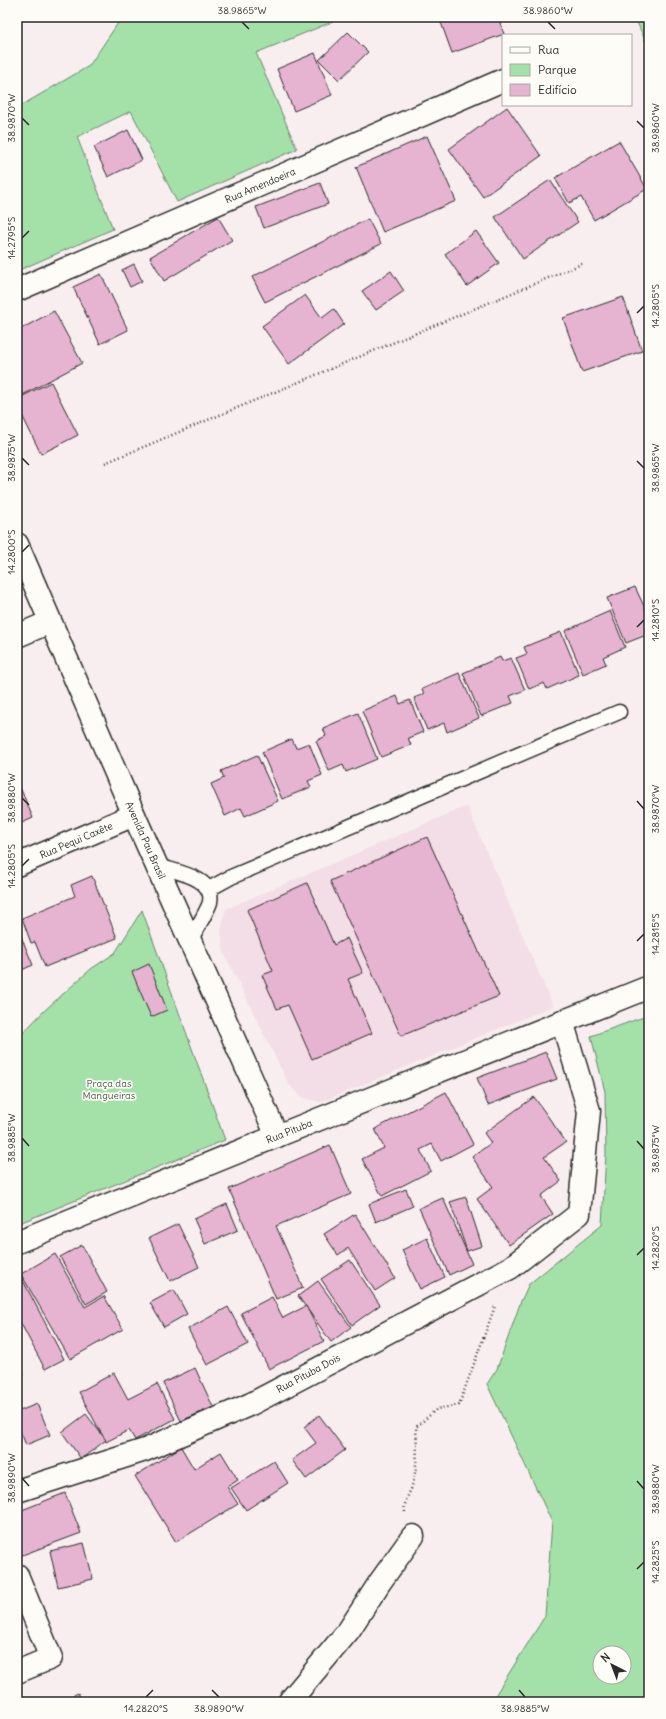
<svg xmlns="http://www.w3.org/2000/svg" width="666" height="1719" viewBox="0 0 666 1719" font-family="Delius,sans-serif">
<rect width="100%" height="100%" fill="#f8eeef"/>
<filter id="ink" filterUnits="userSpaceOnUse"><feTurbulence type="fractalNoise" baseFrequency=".025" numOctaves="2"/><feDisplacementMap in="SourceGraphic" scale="8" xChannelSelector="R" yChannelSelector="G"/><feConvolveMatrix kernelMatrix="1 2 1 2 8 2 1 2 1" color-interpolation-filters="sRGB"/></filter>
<g filter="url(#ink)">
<!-- built -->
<path fill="#f3dde6" d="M467 806 553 1006 321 1102 303 1098 289 1085 224 953 221 931 226 909Z"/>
<!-- green -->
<g fill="#a4e1a9" stroke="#68866a" fill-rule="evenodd">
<path d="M122 17H344L256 53 297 149 177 202 131 111 77 137 113 229 17 271V108L89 66Z"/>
<path d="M633 17H649V49L636 20Z"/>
<path d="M142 910 225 1140 17 1224V1039L45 1010 91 969 115 953Z"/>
<path d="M649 1015V1702H491L545 1616 552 1522 487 1384 497 1369 521 1301 529 1284 602 1225 606 1154 605 1092 591 1036ZM600 1653H624V1677H600Z"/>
</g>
<!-- building -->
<g fill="#e6b4d1" stroke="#2b2b2b">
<path d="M439 17H498L504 34 452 53Z"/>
<path d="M348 32 368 52 339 80 319 60Z"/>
<path d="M315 53 332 95 294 111 277 69Z"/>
<path d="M507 107 541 156 483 197 449 149Z"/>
<path d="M128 130 142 160 108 177 94 147Z"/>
<path d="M427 136 456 201 383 232 356 167Z"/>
<path d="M619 141 647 189 594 220 581 197 569 203 555 178Z"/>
<path d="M550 180 578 222 523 259 495 217Z"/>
<path d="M320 183 328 204 264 228 256 207Z"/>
<path d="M218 217 232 240 164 281 150 257Z"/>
<path d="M368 219 381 244 265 302 252 277Z"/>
<path d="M476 231 499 263 467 286 445 254Z"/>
<path d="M134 264 142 281 130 287 122 270Z"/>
<path d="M391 271 404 291 376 310 362 291Z"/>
<path d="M101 274 128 330 100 344 73 287Z"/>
<path d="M305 295 322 318 334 309 344 324 289 364 262 326Z"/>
<path d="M623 297 642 351 582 372 563 318Z"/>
<path d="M54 311 82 363 17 398V331Z"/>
<path d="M51 382 78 435 41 454 17 405V399Z"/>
<path d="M635 587 649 617V634L626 643 607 598Z"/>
<path d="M610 611 625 647 603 657 606 664 583 674 565 631Z"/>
<path d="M561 632 579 675 547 689 544 683 529 689 516 658 527 654 524 647Z"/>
<path d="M500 657 502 661 511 658 525 690 510 696 513 703 481 716 463 673Z"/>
<path d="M459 673 479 718 447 732 444 723 427 730 414 698 424 694 422 689Z"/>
<path d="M397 696 400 704 410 700 423 732 408 738 411 745 381 757 362 711Z"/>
<path d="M358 713 377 759 346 772 343 765 329 771 316 741 326 736 323 728Z"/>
<path d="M292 739 296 748 309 743 322 775 308 781 311 787 282 799 262 752Z"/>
<path d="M257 755 278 801 245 816 241 808 225 816 211 784 224 778 221 771Z"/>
<path d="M17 780 33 818 17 825Z"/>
<path d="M427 837 499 996 401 1036 330 881Z"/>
<path d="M92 876 117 938 45 967 35 942 31 943 22 918 75 896 71 885Z"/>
<path d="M307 883 334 945 347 938 363 973 348 979 372 1033 312 1059 288 1005 277 1009 262 975 273 971 247 910Z"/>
<path d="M17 927 33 965 17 972Z"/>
<path d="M149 964 167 1010 151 1017 132 972Z"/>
<path d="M546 1052 557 1079 488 1105 477 1078Z"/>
<path d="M446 1092 473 1144 441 1161 432 1144 420 1150 431 1171 382 1196 362 1159 384 1148 375 1129Z"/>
<path d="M534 1097 566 1142 544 1157 561 1181 541 1196 553 1214 509 1245 477 1199 493 1187 472 1157 491 1143 484 1133Z"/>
<path d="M330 1145 351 1194 276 1226 303 1288 276 1299 229 1189Z"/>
<path d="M406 1189 413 1206 376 1222 369 1204Z"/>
<path d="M466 1197 482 1246 467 1251 450 1202Z"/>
<path d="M443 1198 472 1264 449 1275 419 1208Z"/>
<path d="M227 1204 238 1230 205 1244 194 1219Z"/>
<path d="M355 1214 395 1278 375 1291 348 1248 338 1255 324 1234Z"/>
<path d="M178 1224 199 1267 170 1281 149 1238Z"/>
<path d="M427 1238 445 1277 420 1289 402 1250Z"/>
<path d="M82 1245 107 1292 86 1304 60 1257Z"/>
<path d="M55 1254 85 1307 104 1296 123 1329 70 1359 21 1274Z"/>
<path d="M350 1260 380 1305 352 1325 321 1279Z"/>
<path d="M18 1271 64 1359 45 1369 18 1318 17 1319V1272Z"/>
<path d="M318 1281 351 1327 331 1342 298 1296Z"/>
<path d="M174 1290 187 1314 164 1327 150 1303Z"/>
<path d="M272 1297 283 1318 306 1306 324 1341 269 1369 241 1313Z"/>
<path d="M228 1307 248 1344 207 1365 188 1329Z"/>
<path d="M17 1352 23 1374 17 1376Z"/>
<path d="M195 1368 213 1407 181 1421 163 1383Z"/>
<path d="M114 1373 128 1399 157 1384 175 1419 135 1440 129 1430 106 1442 79 1392Z"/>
<path d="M37 1404 50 1435 26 1445 17 1423V1412Z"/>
<path d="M86 1414 106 1440 81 1459 62 1432Z"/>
<path d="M319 1415 345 1450 306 1479 292 1460 316 1443 304 1427Z"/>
<path d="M181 1447 194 1469 221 1452 238 1480 227 1487 238 1504 176 1542 135 1476Z"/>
<path d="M274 1461 288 1483 246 1510 231 1488Z"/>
<path d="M65 1493 81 1533 17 1557V1512Z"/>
<path d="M84 1543 93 1579 58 1587 50 1551Z"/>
<path d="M78 1693 83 1702H60Z"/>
</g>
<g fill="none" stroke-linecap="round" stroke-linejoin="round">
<!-- service casing -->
<g stroke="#2b2b2b" stroke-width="17">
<g id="service">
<path d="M158 866C175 872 215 877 210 902 209 908 194 933 190 941"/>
<path d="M209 889 231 877 619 712"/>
</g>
</g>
<!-- minor casing -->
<g stroke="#2b2b2b" stroke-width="25">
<g id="minor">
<path d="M17 290 503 80"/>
<path d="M17 544 134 815 277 1136 17 1242"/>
<path d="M17 636 50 622"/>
<path d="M17 865 134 815"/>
<path d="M17 1491 145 1450 251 1404 510 1268 579 1214 589 1111 562 1021"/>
<path d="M17 1575 51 1658 17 1672"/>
<path d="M289 1702 349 1630 380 1582 413 1536"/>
</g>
</g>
<!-- tertiary casing -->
<g stroke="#2b2b2b" stroke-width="25">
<path id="tertiary" d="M277 1136 649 987"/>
</g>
<!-- path -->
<g stroke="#2b2b2b" stroke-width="2.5" stroke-dasharray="1 3" stroke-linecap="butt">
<path d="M105 463 584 263"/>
<path d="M405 1512C403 1505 408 1496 411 1489 418 1468 417 1448 416 1427L437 1409 459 1405 495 1306"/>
</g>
<!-- service -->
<use href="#service" stroke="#fdfcf7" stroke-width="14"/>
<!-- minor -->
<use href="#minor" stroke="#fdfcf7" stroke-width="22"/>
<!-- tertiary -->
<use href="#tertiary" stroke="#fdfcf7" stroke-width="22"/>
</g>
</g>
<!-- ticks -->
<path fill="none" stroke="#2b2b2b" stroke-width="1.5" d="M242 22 249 29M548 22 555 29M22 118 29 125M637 121 644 128M22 238 29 231M637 313 644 306M22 458 29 465M637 461 644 468M22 552 29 545M637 627 644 620M22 798 29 805M637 801 644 809M22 866 29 859M637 941 644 934M22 1138 29 1146M637 1141 644 1149M637 1255 644 1248M22 1478 29 1486M637 1481 644 1489M637 1569 644 1562M212 1690 219 1697M519 1690 525 1697M146 1697 153 1690"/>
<g text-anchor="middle" stroke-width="3.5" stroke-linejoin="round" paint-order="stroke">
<!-- street labels -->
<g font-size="10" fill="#2b2b2b" stroke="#fdfcf7">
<text transform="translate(260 185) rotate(-23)" y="4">Rua Amendoeira</text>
<text transform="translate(76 840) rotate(-23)" y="4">Rua Pequi Caxête</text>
<text transform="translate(146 840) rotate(66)" y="4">Avenida Pau Brasil</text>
<text transform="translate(289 1131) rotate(-22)" y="4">Rua Pituba</text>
<text transform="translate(308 1373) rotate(-28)" y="4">Rua Pituba Dois</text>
</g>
<!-- park labels -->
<g font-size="10" fill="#49584a" stroke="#fdfcf7">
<text x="109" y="1087">Praça das<tspan x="109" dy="12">Mangueiras</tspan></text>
</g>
</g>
<!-- margin -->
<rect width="666" height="1719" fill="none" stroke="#fdfcf7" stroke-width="44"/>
<!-- legend -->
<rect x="502" y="34" width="130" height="72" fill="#fdfcf7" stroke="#a9a8a5"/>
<rect x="510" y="47" width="20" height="6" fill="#fdfcf7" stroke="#a9a8a5"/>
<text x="538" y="54" font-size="12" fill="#2b2b2b">Rua</text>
<rect x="510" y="64" width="20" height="12" fill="#a4e1a9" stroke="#a9a8a5"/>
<text x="538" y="74" font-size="12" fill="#2b2b2b">Parque</text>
<rect x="510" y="84" width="20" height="12" fill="#e6b4d1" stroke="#a9a8a5"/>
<text x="538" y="94" font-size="12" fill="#2b2b2b">Edifício</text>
<!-- north arrow -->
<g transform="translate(612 1665) rotate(318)"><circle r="19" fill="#fdfcf7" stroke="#a9a8a5"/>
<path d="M0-3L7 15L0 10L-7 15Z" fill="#2b2b2b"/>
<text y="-6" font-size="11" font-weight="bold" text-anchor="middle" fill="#2b2b2b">N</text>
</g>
<rect x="22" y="22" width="622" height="1675" fill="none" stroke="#2b2b2b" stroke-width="1.5"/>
<g font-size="10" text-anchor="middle" fill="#2b2b2b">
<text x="242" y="14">38.9865°W</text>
<text x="548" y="14">38.9860°W</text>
<text transform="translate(11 118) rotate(-90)" y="4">38.9870°W</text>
<text transform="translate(655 128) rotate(-90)" y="4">38.9860°W</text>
<text transform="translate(11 238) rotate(-90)" y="4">14.2795°S</text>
<text transform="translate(655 306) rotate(-90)" y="4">14.2805°S</text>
<text transform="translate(11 458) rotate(-90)" y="4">38.9875°W</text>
<text transform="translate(655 468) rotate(-90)" y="4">38.9865°W</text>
<text transform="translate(11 552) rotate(-90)" y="4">14.2800°S</text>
<text transform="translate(655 620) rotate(-90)" y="4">14.2810°S</text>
<text transform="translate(11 798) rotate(-90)" y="4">38.9880°W</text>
<text transform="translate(655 809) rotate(-90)" y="4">38.9870°W</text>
<text transform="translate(11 866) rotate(-90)" y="4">14.2805°S</text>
<text transform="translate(655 934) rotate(-90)" y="4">14.2815°S</text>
<text transform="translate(11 1138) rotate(-90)" y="4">38.9885°W</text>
<text transform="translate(655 1149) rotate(-90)" y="4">38.9875°W</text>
<text transform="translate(655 1248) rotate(-90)" y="4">14.2820°S</text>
<text transform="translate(11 1478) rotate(-90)" y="4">38.9890°W</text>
<text transform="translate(655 1489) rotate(-90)" y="4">38.9880°W</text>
<text transform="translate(655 1562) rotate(-90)" y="4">14.2825°S</text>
<text x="146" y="1712">14.2820°S</text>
<text x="219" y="1712">38.9890°W</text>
<text x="525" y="1712">38.9885°W</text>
</g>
</svg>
